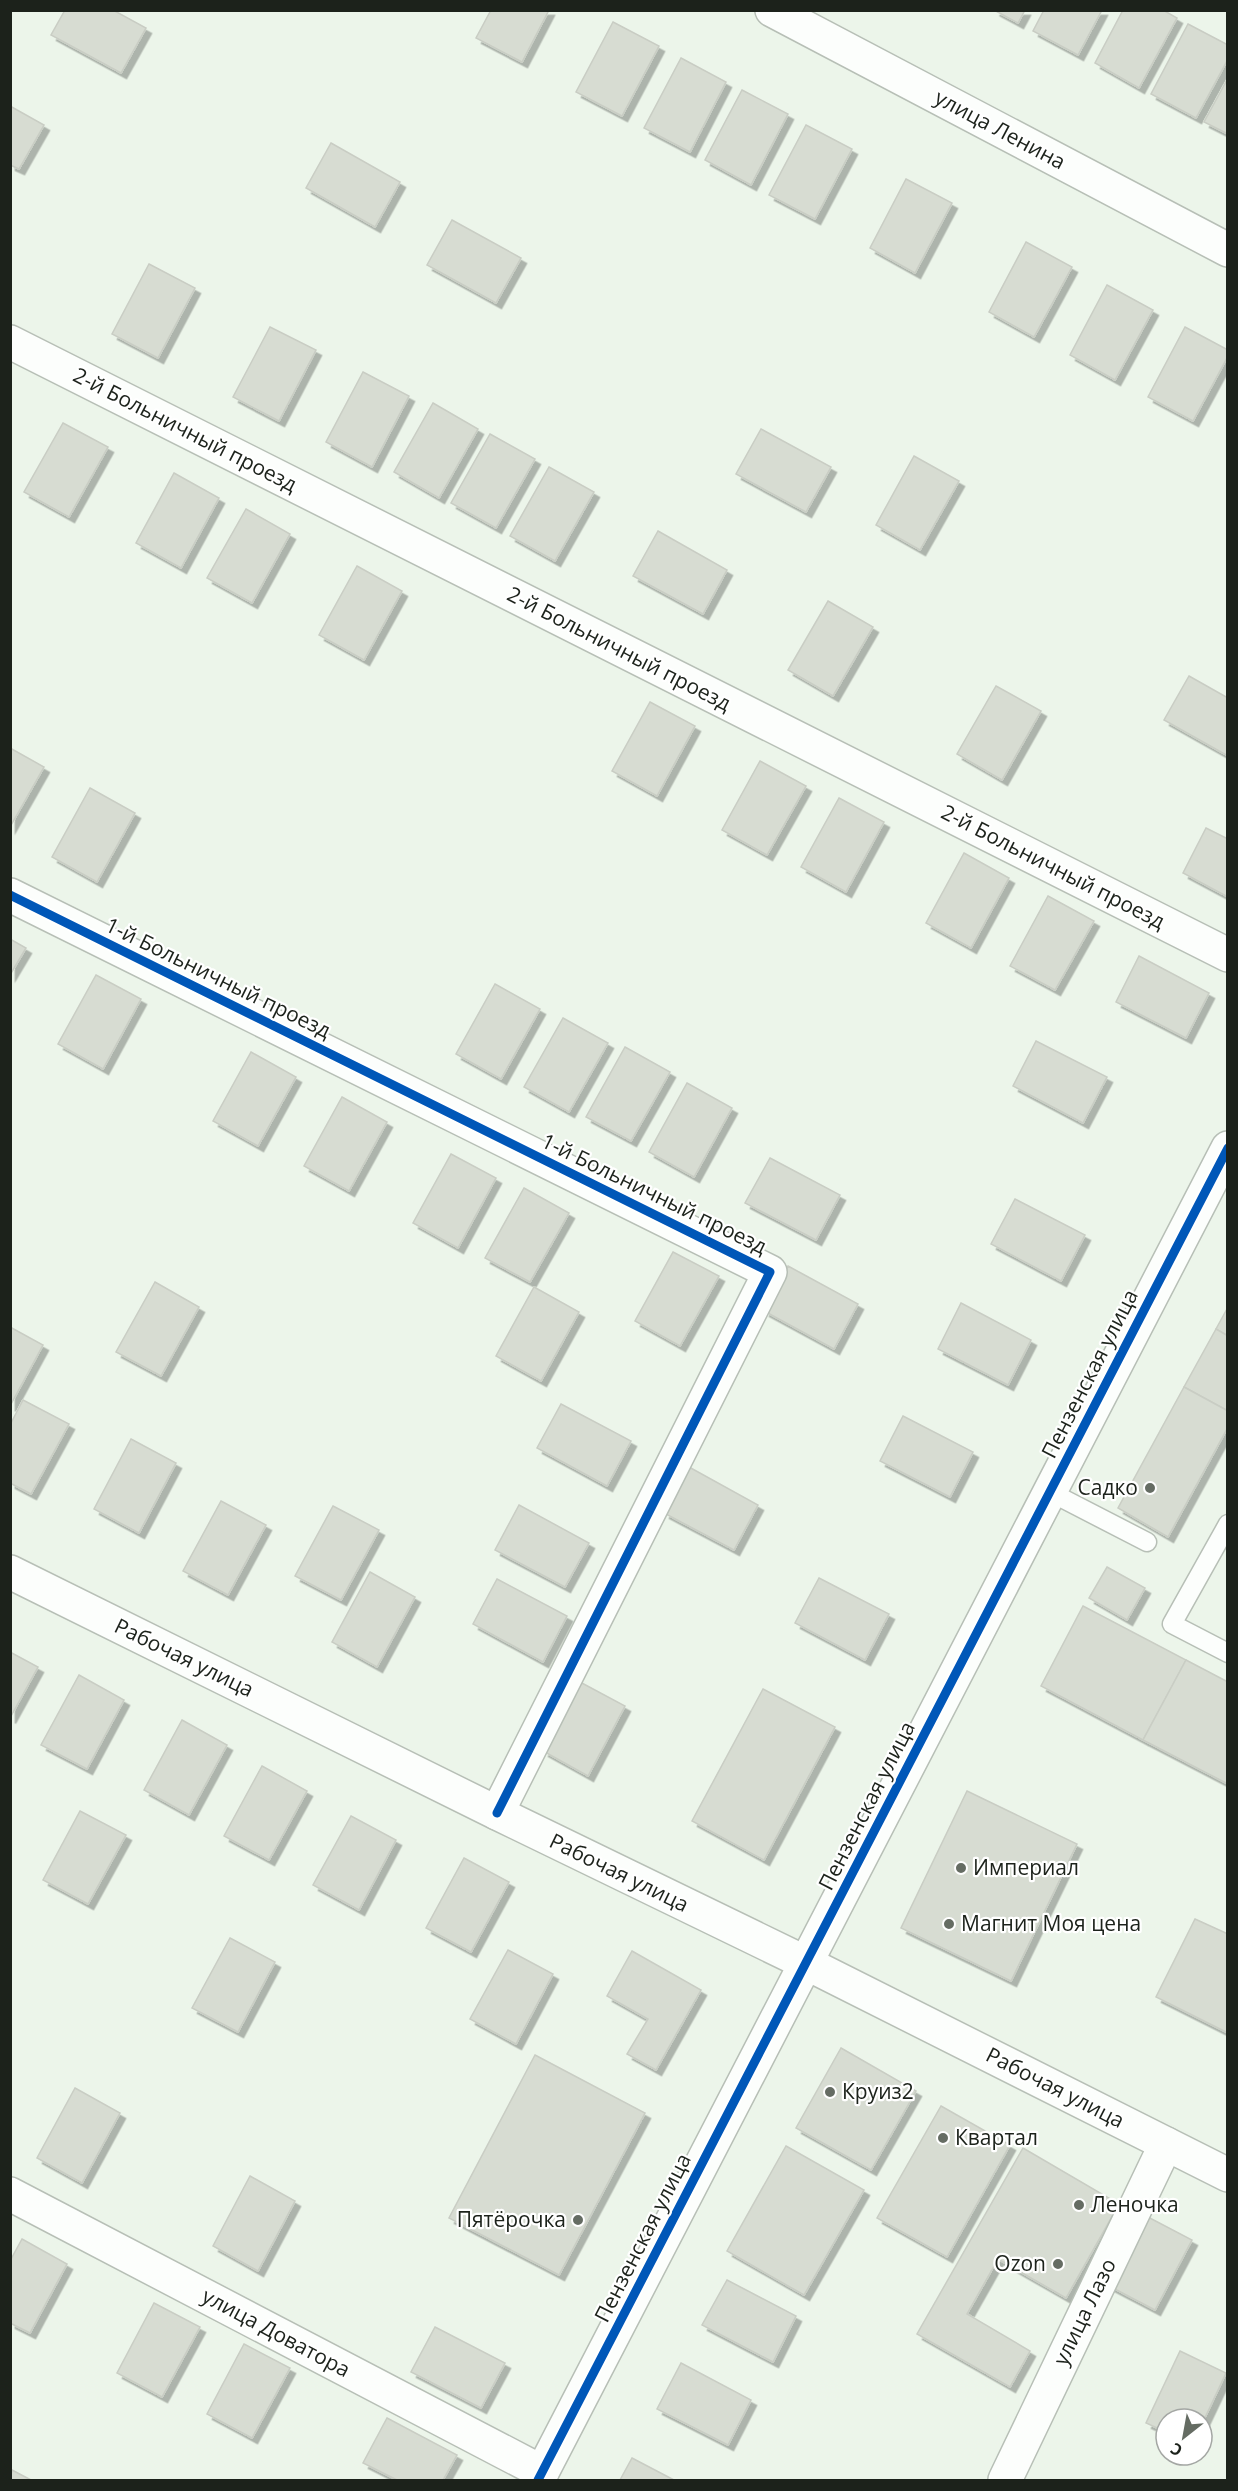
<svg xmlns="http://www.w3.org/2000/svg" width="1238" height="2491" viewBox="0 0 1238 2491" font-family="'Open Sans',sans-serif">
<defs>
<filter id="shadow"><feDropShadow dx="5.5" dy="5.5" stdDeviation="0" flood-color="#0004"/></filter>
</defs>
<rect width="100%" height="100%" fill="#ecf5ea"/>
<!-- building -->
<g fill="#d7dcd2" stroke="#c9cdc4" stroke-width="1.5" filter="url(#shadow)">
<path d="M65 10H113L146 28 121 73 51 35Z"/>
<path d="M491 10H549L522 62 476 38Z"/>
<path d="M994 10H1025L1018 23Z"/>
<path d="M1044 10H1102L1078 55 1033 31Z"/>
<path d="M1123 10H1163L1177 18 1139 88 1095 63Z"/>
<path d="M613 22 659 46 622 116 576 92Z"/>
<path d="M1188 24 1228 45V59L1196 118 1151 94Z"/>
<path d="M681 58 726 82 690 152 644 128Z"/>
<path d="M1228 78V134L1204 122Z"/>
<path d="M742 90 788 114 751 185 705 160Z"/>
<path d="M10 106 44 125 19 169 10 165Z"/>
<path d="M806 125 852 149 815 219 769 195Z"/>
<path d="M331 143 400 182 375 227 306 188Z"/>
<path d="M906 179 952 203 915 273 870 248Z"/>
<path d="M452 220 521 258 496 303 427 265Z"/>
<path d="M1026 242 1072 267 1034 337 989 312Z"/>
<path d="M149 264 195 288 158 358 112 334Z"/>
<path d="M1107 285 1153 310 1115 380 1070 355Z"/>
<path d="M270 327 316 350 279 421 233 397Z"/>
<path d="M1185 327 1228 350V356L1193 421 1148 397Z"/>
<path d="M363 372 409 396 372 467 326 442Z"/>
<path d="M433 403 478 429 439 498 394 472Z"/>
<path d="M63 423 108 447 69 517 24 492Z"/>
<path d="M761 429 831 467 806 512 736 474Z"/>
<path d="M490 434 535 459 496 528 451 503Z"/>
<path d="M914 456 959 481 920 550 876 525Z"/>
<path d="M549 467 594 492 555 561 510 536Z"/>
<path d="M174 473 219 498 181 568 136 543Z"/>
<path d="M246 509 290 534 252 603 207 578Z"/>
<path d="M658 531 727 570 703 614 633 576Z"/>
<path d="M357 566 402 591 364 660 319 635Z"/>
<path d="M828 601 873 627 833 696 788 670Z"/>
<path d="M1189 676 1228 698V756L1164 720Z"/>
<path d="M996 686 1041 711 1002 780 957 754Z"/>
<path d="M650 702 695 726 657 796 612 771Z"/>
<path d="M10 748 44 767 10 827Z"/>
<path d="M760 761 806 786 767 855 722 830Z"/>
<path d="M90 788 135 813 97 882 52 857Z"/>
<path d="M839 798 884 822 846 892 801 867Z"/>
<path d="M1206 828 1228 839V897L1183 873Z"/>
<path d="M964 853 1009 878 971 948 926 923Z"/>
<path d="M1048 896 1094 921 1055 990 1010 966Z"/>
<path d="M10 939 26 948 10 975Z"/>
<path d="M1139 956 1209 993 1186 1038 1116 1002Z"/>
<path d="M96 975 141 999 103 1069 58 1044Z"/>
<path d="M495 984 540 1009 501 1079 456 1054Z"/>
<path d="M563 1018 608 1043 569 1112 524 1087Z"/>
<path d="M1036 1041 1107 1077 1083 1123 1013 1086Z"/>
<path d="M625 1047 670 1072 631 1141 586 1117Z"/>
<path d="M251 1052 296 1077 258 1146 213 1121Z"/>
<path d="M687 1083 732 1108 694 1177 649 1152Z"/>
<path d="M342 1097 387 1122 349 1191 304 1166Z"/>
<path d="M451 1154 496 1178 458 1248 413 1223Z"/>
<path d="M770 1158 840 1195 816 1240 745 1203Z"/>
<path d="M524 1188 569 1213 530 1282 485 1258Z"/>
<path d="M1015 1199 1085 1235 1061 1281 991 1244Z"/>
<path d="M673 1252 719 1276 680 1346 635 1321Z"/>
<path d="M788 1266 858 1304 834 1349 764 1311Z"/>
<path d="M155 1282 199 1307 161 1376 116 1352Z"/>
<path d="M534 1287 579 1312 541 1381 496 1356Z"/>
<path d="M961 1303 1031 1340 1008 1385 938 1349Z"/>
<path d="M1228 1307V1336L1216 1329Z"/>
<path d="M10 1327 43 1345 10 1406Z"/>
<path d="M1216 1329 1228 1336V1411L1184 1387Z"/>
<path d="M1184 1387 1228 1411V1427L1168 1537 1118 1508Z"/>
<path d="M23 1400 69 1424 31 1494 10 1483V1425Z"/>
<path d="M561 1404 631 1441 607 1486 537 1448Z"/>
<path d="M903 1416 973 1452 950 1497 880 1461Z"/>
<path d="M131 1439 176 1463 139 1533 94 1509Z"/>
<path d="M689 1467 758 1505 734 1550 664 1513Z"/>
<path d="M221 1501 266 1525 228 1595 183 1571Z"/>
<path d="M519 1505 589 1543 565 1587 495 1550Z"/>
<path d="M333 1506 379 1530 341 1600 295 1576Z"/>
<path d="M1107 1567 1145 1588 1127 1620 1089 1598Z"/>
<path d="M370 1572 415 1597 377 1667 332 1642Z"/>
<path d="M819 1578 889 1614 865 1660 795 1623Z"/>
<path d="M497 1579 567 1616 543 1662 473 1624Z"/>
<path d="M1083 1606 1186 1660 1143 1740 1041 1686Z"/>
<path d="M10 1652 38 1667 10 1718Z"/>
<path d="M1186 1660 1228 1682V1784L1143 1740Z"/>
<path d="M79 1675 124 1700 87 1769 41 1745Z"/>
<path d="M580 1682 625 1706 588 1776 543 1751Z"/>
<path d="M763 1689 835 1727 764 1860 692 1821Z"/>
<path d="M182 1720 227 1745 189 1815 144 1790Z"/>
<path d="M262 1766 307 1791 269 1860 224 1836Z"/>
<path d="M967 1791 1077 1844 1011 1981 901 1928Z"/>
<path d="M80 1811 126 1835 88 1904 43 1880Z"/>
<path d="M351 1816 396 1840 359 1910 313 1885Z"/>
<path d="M464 1858 509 1882 471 1952 426 1928Z"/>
<path d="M1195 1919 1228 1934V2033L1156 1997Z"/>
<path d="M230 1938 275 1962 238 2032 192 2008Z"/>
<path d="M508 1950 553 1974 516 2044 470 2019Z"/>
<path d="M632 1951 701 1990 656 2070 627 2054 648 2019 607 1996Z"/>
<path d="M841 2048 916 2091 871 2170 796 2128Z"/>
<path d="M535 2055 645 2113 559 2275 449 2218Z"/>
<path d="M75 2088 120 2113 82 2183 37 2158Z"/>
<path d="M941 2106 1010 2145 947 2257 877 2218Z"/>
<path d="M786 2146 864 2190 804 2295 727 2251Z"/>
<path d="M1023 2148 1119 2204 1066 2298 998 2259 967 2314 1030 2351 1010 2387 917 2334Z"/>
<path d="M250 2176 295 2201 258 2271 213 2246Z"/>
<path d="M1146 2216 1192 2240 1155 2310 1109 2286Z"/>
<path d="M22 2239 67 2264 30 2333 10 2323V2261Z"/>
<path d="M727 2280 796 2316 773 2362 702 2325Z"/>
<path d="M154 2303 200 2327 162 2397 117 2373Z"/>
<path d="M435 2327 505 2363 481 2408 411 2372Z"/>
<path d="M244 2344 290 2368 252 2438 207 2414Z"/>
<path d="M1180 2351 1226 2373 1202 2424V2419H1166V2432L1146 2423Z"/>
<path d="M681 2363 751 2400 728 2445 657 2409Z"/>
<path d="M387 2418 457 2455 443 2480H397L363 2463Z"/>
<path d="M632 2458 674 2480H620Z"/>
<path d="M12 2470 31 2480H10Z"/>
</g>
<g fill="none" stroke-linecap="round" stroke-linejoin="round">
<!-- lane casing -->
<g stroke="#b7bfb6" stroke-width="21">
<g id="lane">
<path d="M1050 1492 1147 1542"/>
<path d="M1228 1524 1172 1624 1228 1653"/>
</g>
</g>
<!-- street casing -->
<g stroke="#b7bfb6" stroke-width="36">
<g id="street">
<path d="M772 10 1228 250"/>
<path d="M10 342 1228 955"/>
<path d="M10 895 770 1272 497 1813"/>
<path d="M10 1572 497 1813 806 1963 1228 2175"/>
<path d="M10 2194 542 2472"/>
<path d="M1005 2480 1166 2144"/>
</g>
</g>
<!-- secondary casing -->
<g stroke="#b7bfb6" stroke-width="36">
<path id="secondary" d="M538 2480 1228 1148"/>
</g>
<!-- lane -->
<use href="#lane" stroke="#fcfefc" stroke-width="18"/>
<!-- street -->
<use href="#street" stroke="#fcfefc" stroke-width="33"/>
<!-- secondary -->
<use href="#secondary" stroke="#fcfefc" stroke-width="33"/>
<!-- cycleway casing -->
<g stroke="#fff" stroke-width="13">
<g id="cycleway">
<path d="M10 895 770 1272 497 1813"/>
<path d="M538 2480 1228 1148"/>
</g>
</g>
<!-- cycleway -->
<use href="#cycleway" stroke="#0057b8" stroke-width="9"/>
</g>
<!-- markers -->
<g fill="#656c63" stroke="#fff" stroke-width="2">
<circle cx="1150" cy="1488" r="6"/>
<circle cx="961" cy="1868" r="6"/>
<circle cx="949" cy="1924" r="6"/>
<circle cx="830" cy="2092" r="6"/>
<circle cx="943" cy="2138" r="6"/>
<circle cx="1079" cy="2205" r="6"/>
<circle cx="578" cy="2220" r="6"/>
<circle cx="1058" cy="2264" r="6"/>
</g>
<g text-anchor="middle" stroke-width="4.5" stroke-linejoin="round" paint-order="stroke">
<!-- street labels -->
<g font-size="21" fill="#1c221b" stroke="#fff">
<text transform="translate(1000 130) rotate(28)" y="7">улица Ленина</text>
<text transform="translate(185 430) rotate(27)" y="7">2-й Больничный проезд</text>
<text transform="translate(619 649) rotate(27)" y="7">2-й Больничный проезд</text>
<text transform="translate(1053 867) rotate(27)" y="7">2-й Больничный проезд</text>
<text transform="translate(218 978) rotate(26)" y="7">1-й Больничный проезд</text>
<text transform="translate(654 1194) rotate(26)" y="7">1-й Больничный проезд</text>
<text transform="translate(1090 1374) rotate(-63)" y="7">Пензенская улица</text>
<text transform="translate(184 1658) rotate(26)" y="7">Рабочая улица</text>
<text transform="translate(867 1806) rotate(-63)" y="7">Пензенская улица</text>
<text transform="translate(619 1873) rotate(26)" y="7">Рабочая улица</text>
<text transform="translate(1055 2088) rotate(27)" y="7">Рабочая улица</text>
<text transform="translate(643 2238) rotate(-63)" y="7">Пензенская улица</text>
<text transform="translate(1085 2312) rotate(-64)" y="7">улица Лазо</text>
<text transform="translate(276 2333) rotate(28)" y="7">улица Доватора</text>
</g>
<!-- poi labels -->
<g font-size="21" fill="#1c221b" stroke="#fff" text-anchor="start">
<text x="1138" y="1495" text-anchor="end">Садко</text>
<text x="973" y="1875">Империал</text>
<text x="961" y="1931">Магнит Моя цена</text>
<text x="842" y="2099">Круиз2</text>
<text x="955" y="2145">Квартал</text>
<text x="1091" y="2212">Леночка</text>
<text x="566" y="2227" text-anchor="end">Пятёрочка</text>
<text x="1046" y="2271" text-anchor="end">Ozon</text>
</g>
</g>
<!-- border -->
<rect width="1238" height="2491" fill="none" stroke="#1c221b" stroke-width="24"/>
<!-- north arrow -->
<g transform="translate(1184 2437) rotate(211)"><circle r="28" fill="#ffffff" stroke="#a4a7a4" stroke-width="1.5"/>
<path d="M0-4.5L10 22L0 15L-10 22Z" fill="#656c63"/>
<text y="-9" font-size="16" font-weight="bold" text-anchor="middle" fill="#1c221b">С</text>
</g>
</svg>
